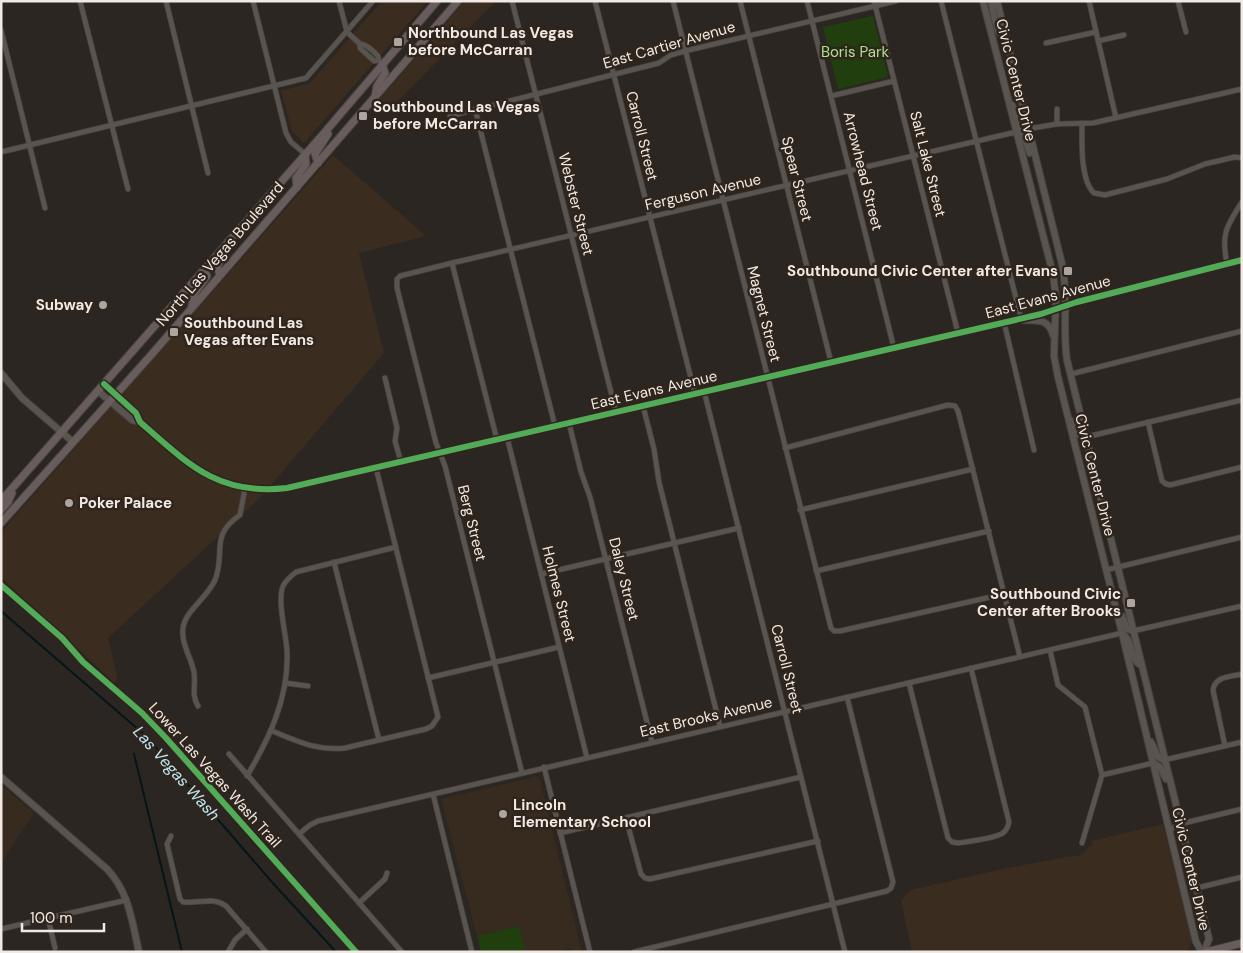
<svg xmlns="http://www.w3.org/2000/svg" width="1243" height="953" viewBox="0 0 1243 953" font-family="'DM Sans',sans-serif">
<rect width="100%" height="100%" fill="#2b2621"/>
<!-- built -->
<g fill="#3b2c20">
<path d="M382 1H428L304 143 292 131 281 91 310 83Z"/>
<path d="M465 1H496L390 109 379 100Z"/>
<path d="M333 155 426 236 359 253 384 353 260 498 108 638 117 675 115 683 1 578V532Z"/>
<path d="M1163 824 1192 941 1190 947 1186 952H912L901 901 910 890 1007 868 1067 857 1078 856 1083 854 1089 846H1093L1091 841Z"/>
</g>
<!-- education -->
<g fill="#372b1f">
<path d="M539 776 582 952H572L571 948 557 952H526L519 926 477 936 441 799Z"/>
<path d="M1 785 34 813 1 862Z"/>
</g>
<!-- green -->
<g fill="#213e0e">
<path d="M873 16 888 77 838 89 823 27Z"/>
<path d="M519 926 526 952H481L477 936Z"/>
</g>
<g fill="none" stroke-linecap="round" stroke-linejoin="round">
<!-- stream -->
<g stroke="#04151b" stroke-width="2">
<path d="M1 611 146 736 271 881 336 952"/>
<path d="M134 754 182 952"/>
</g>
<!-- street casing -->
<g stroke="#47433e" stroke-width="6">
<g id="street">
<path d="M80 1 128 189"/>
<path d="M166 1 208 173"/>
<path d="M253 1 286 133 291 142 305 154"/>
<path d="M339 1 347 32 360 44V48L374 61 378 60"/>
<path d="M512 1 616 412"/>
<path d="M595 1 695 394"/>
<path d="M673 1 831 628 834 631H840L1004 594"/>
<path d="M740 1 831 362"/>
<path d="M807 1 894 348"/>
<path d="M874 1 958 333"/>
<path d="M941 1 1021 318"/>
<path d="M1089 1 1116 118"/>
<path d="M1178 1 1186 32"/>
<path d="M1 30 45 208"/>
<path d="M1098 41 1124 35"/>
<path d="M1046 43 1096 32"/>
<path d="M360 44C367 44 373 51 378 56L379 61"/>
<path d="M831 96 894 81"/>
<path d="M475 109 555 426"/>
<path d="M1057 109V124"/>
<path d="M450 116 659 63 671 55 685 51 896 1"/>
<path d="M1082 123C1082 142 1080 180 1094 193L1105 195 1167 179 1205 164 1235 157 1242 158"/>
<path d="M1027 129 1057 124 1093 123 1242 89"/>
<path d="M1 152 306 78 373 1"/>
<path d="M452 263 497 440"/>
<path d="M1227 264C1221 234 1226 227 1242 202"/>
<path d="M1004 322 1034 450"/>
<path d="M1071 374 1242 331"/>
<path d="M385 378 397 428 395 441 401 462"/>
<path d="M704 391 845 952"/>
<path d="M643 406 654 449 659 482 720 726"/>
<path d="M1148 422 1162 481 1166 484 1170 485 1242 467"/>
<path d="M569 423 581 472 590 497 652 742"/>
<path d="M507 437 587 758"/>
<path d="M1086 437 1242 400"/>
<path d="M785 448 948 405 955 406 958 411 1020 657"/>
<path d="M800 510 973 469"/>
<path d="M334 562 379 740"/>
<path d="M1106 570 1242 537"/>
<path d="M816 571 989 531"/>
<path d="M541 574 739 528"/>
<path d="M1133 631 1242 606"/>
<path d="M1050 650 1058 685 1085 707 1102 775 1082 843"/>
<path d="M428 678 559 647"/>
<path d="M285 683 308 686"/>
<path d="M909 683 948 838 952 842 958 843C971 841 993 839 1003 833 1007 830 1008 827 1009 822L971 668"/>
<path d="M198 706C191 694 196 686 194 672 191 657 181 644 183 628 185 611 208 597 215 580 226 553 209 536 240 515L245 488"/>
<path d="M272 731C297 741 316 751 345 748L426 729 432 726 438 717 376 468"/>
<path d="M1225 746 1213 690C1215 676 1230 677 1242 674"/>
<path d="M229 754 402 952"/>
<path d="M1164 760 1242 742"/>
<path d="M544 767 590 952"/>
<path d="M522 773 445 466 436 443 397 288V279L400 276 452 263 1016 132"/>
<path d="M1102 775 1153 763"/>
<path d="M247 776C270 737 289 697 287 651 286 633 277 601 283 586 286 580 291 576 296 572L396 547"/>
<path d="M433 794 472 952"/>
<path d="M626 818 641 874 645 878 650 879 818 841"/>
<path d="M1169 830 1180 824 1242 809"/>
<path d="M560 833 801 777"/>
<path d="M299 834 310 825 318 821 1122 633"/>
<path d="M171 836 167 844 180 899 183 902C199 904 212 896 226 906L266 952"/>
<path d="M1197 888 1242 877"/>
<path d="M359 903 385 879 387 873"/>
<path d="M48 918 55 948"/>
<path d="M1 929 127 900"/>
<path d="M228 952 235 940 247 929"/>
<path d="M634 952 887 891 891 888 893 882 847 697"/>
</g>
</g>
<!-- secondary casing -->
<g stroke="#47433e" stroke-width="8">
<g id="secondary">
<path d="M983 1 1053 274 1056 297 1054 356 1058 377 1122 633 1196 942 1202 952"/>
<path d="M991 1C994 12 995 32 1004 38"/>
<path d="M997 1 1062 264C1069 296 1062 328 1067 360L1209 939 1204 952"/>
<path d="M1012 105 1021 127 1027 129"/>
<path d="M1016 132H1019L1024 137 1030 153"/>
<path d="M1023 320C1038 321 1048 318 1053 335"/>
<path d="M1 373 22 398 73 442"/>
<path d="M104 384 136 413 140 422C188 464 218 496 287 488L1041 314 1077 302 1242 260"/>
<path d="M98 391 132 420 140 422"/>
<path d="M1070 420C1074 426 1077 434 1082 438L1086 437"/>
<path d="M1118 616H1122L1127 629 1133 631"/>
<path d="M1123 634C1134 643 1129 659 1141 665"/>
<path d="M1151 742 1158 757 1164 760"/>
<path d="M1153 763 1160 767 1166 779"/>
<path d="M1 777 107 869C129 892 132 921 139 952"/>
</g>
</g>
<!-- primary casing -->
<g stroke="#47433e" stroke-width="9">
<g id="primary">
<path d="M375 97 377 86 385 73 382 64"/>
<path d="M318 163 315 154 328 134"/>
<path d="M297 187 296 178 306 164 305 154"/>
<path d="M220 275 217 266 226 252 228 242"/>
<path d="M192 305 195 293 207 276 204 270"/>
<path d="M1 501 325 132 437 1"/>
<path d="M1 510 8 502 12 493"/>
<path d="M1 523 152 354 458 1"/>
<path d="M1206 952 1242 943"/>
</g>
</g>
<!-- street -->
<use href="#street" stroke="#595450" stroke-width="4.5"/>
<!-- secondary -->
<use href="#secondary" stroke="#595450" stroke-width="6"/>
<!-- primary -->
<use href="#primary" stroke="#685d5c" stroke-width="7"/>
<!-- cycleway casing -->
<g stroke="#30251c" stroke-width="9">
<g id="cycleway">
<path d="M104 384 136 413 140 422C188 464 218 496 287 488L1041 314 1077 302 1242 260"/>
<path d="M1 585 62 638 83 662 142 713 166 738 356 952"/>
</g>
</g>
<!-- cycleway -->
<use href="#cycleway" stroke="#51ab58" stroke-width="6"/>
</g>
<!-- markers -->
<g fill="#aca5a0" stroke="#30251c" stroke-width="2">
<rect x="393" y="37" width="10" height="10" rx="2.5"/>
<rect x="358" y="111" width="10" height="10" rx="2.5"/>
<rect x="1063" y="266" width="10" height="10" rx="2.5"/>
<circle cx="103" cy="305" r="5"/>
<rect x="169" y="327" width="10" height="10" rx="2.5"/>
<circle cx="69" cy="503" r="5"/>
<rect x="1126" y="598" width="10" height="10" rx="2.5"/>
<circle cx="503" cy="814" r="5"/>
</g>
<g text-anchor="middle" stroke-width="5" stroke-linejoin="round" paint-order="stroke">
<!-- poi labels -->
<g font-size="15" font-weight="bold" fill="#f1eae4" stroke="#30251c" text-anchor="start">
<text x="408" y="38">Northbound Las Vegas<tspan x="408" dy="17">before McCarran</tspan></text>
<text x="373" y="112">Southbound Las Vegas<tspan x="373" dy="17">before McCarran</tspan></text>
<text x="1058" y="276" text-anchor="end">Southbound Civic Center after Evans</text>
<text x="93" y="310" text-anchor="end">Subway</text>
<text x="184" y="328">Southbound Las<tspan x="184" dy="17">Vegas after Evans</tspan></text>
<text x="79" y="508">Poker Palace</text>
<text x="1121" y="599" text-anchor="end">Southbound Civic<tspan x="1121" dy="17">Center after Brooks</tspan></text>
<text x="513" y="810">Lincoln<tspan x="513" dy="17">Elementary School</tspan></text>
</g>
<!-- street labels -->
<g font-size="15" fill="#f1eae4" stroke="#30251c">
<text transform="translate(669 45) rotate(-16)" y="5">East Cartier Avenue</text>
<text transform="translate(1016 80) rotate(76)" y="5">Civic Center Drive</text>
<text transform="translate(642 136) rotate(76)" y="5">Carroll Street</text>
<text transform="translate(928 164) rotate(76)" y="5">Salt Lake Street</text>
<text transform="translate(863 171) rotate(76)" y="5">Arrowhead Street</text>
<text transform="translate(797 179) rotate(76)" y="5">Spear Street</text>
<text transform="translate(703 192) rotate(-13)" y="5">Ferguson Avenue</text>
<text transform="translate(576 204) rotate(76)" y="5">Webster Street</text>
<text transform="translate(220 254) rotate(-49)" y="5">North Las Vegas Boulevard</text>
<text transform="translate(1048 297) rotate(-15)" y="5">East Evans Avenue</text>
<text transform="translate(764 314) rotate(76)" y="5">Magnet Street</text>
<text transform="translate(654 390) rotate(-13)" y="5">East Evans Avenue</text>
<text transform="translate(1095 475) rotate(76)" y="5">Civic Center Drive</text>
<text transform="translate(472 523) rotate(76)" y="5">Berg Street</text>
<text transform="translate(624 579) rotate(76)" y="5">Daley Street</text>
<text transform="translate(559 594) rotate(76)" y="5">Holmes Street</text>
<text transform="translate(787 669) rotate(76)" y="5">Carroll Street</text>
<text transform="translate(706 717) rotate(-13)" y="5">East Brooks Avenue</text>
<text transform="translate(215 775) rotate(48)" y="5">Lower Las Vegas Wash Trail</text>
<text transform="translate(1191 869) rotate(77)" y="5">Civic Center Drive</text>
</g>
<!-- park labels -->
<g font-size="15" fill="#a9e291" stroke="#30251c">
<text x="855" y="57">Boris Park</text>
</g>
<!-- water labels -->
<g font-size="16" font-style="italic" fill="#bbe7f5" stroke="#30251c">
<text transform="translate(177 773) rotate(48)" y="6">Las Vegas Wash</text>
</g>
</g>
<!-- border -->
<rect width="1243" height="953" fill="none" stroke="#f1eae4" stroke-width="5"/>
<!-- scale -->
<path d="M22 923v8h82v-8" fill="none" stroke="#f1eae4" stroke-width="2.5"/>
<text x="30" y="923" font-size="15" fill="#f1eae4" stroke="#30251c" stroke-width="4" paint-order="stroke">100 m</text>
</svg>
